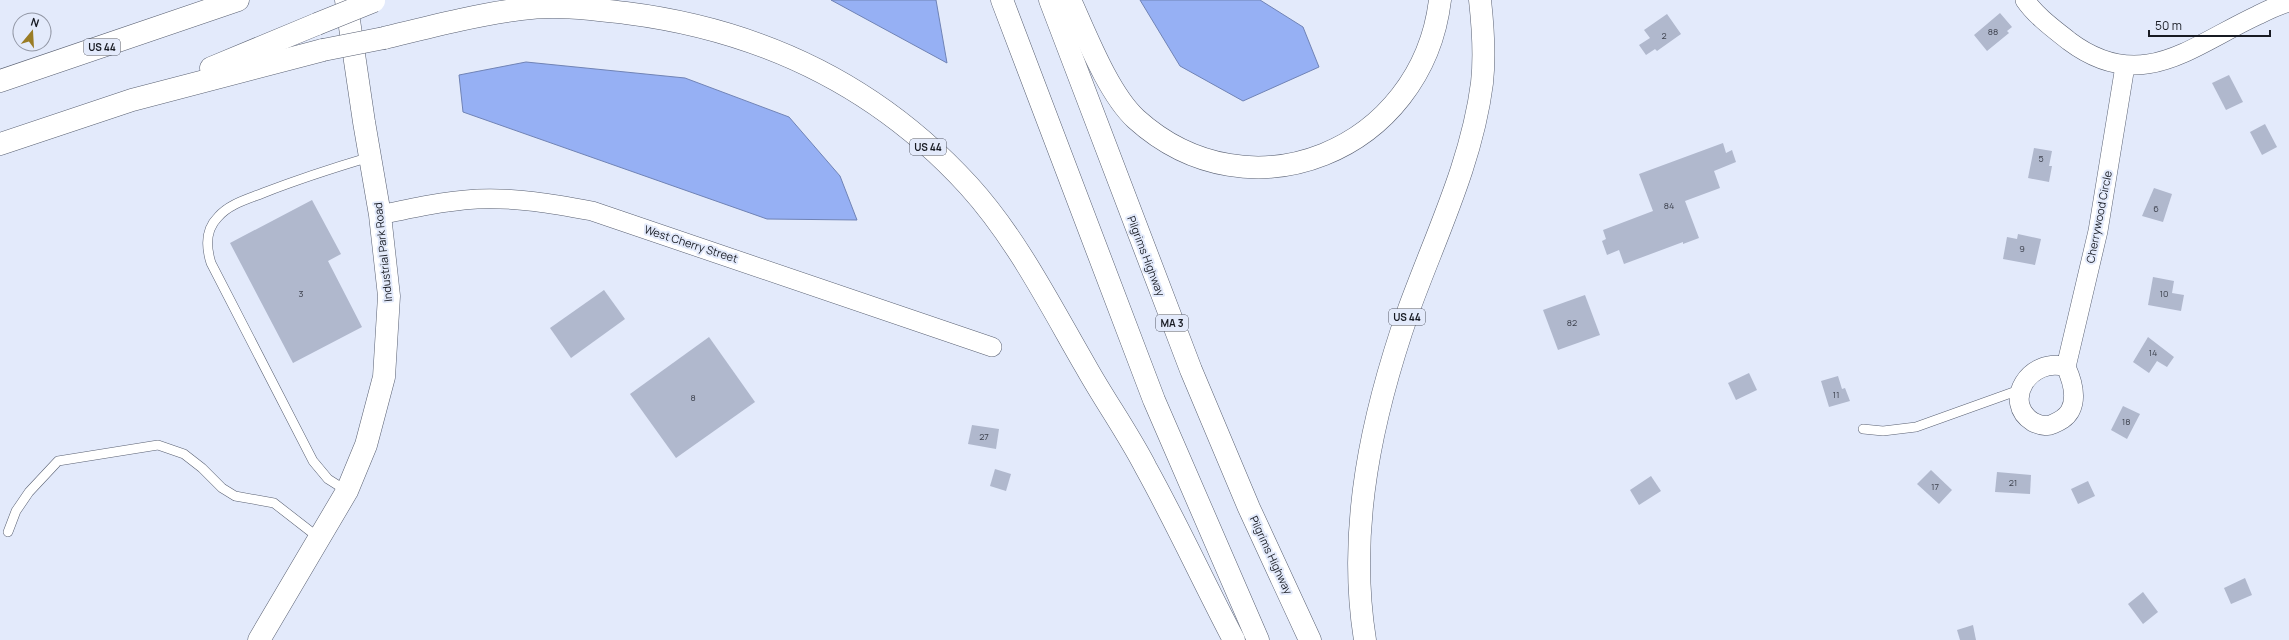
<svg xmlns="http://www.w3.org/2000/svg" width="2289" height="640" viewBox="0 0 2289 640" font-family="Manrope,sans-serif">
<rect width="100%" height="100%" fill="#e3eafb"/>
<!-- water -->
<g fill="#96b0f4" stroke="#7083b5">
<path d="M831 0H936L947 63Z"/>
<path d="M1140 0H1260L1303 27 1319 67 1243 101 1180 66Z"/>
<path d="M526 62 685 78 789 117 840 176 857 220 767 219 463 112 459 75Z"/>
</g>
<!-- building -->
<g fill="#b0b8cd">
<path d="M2000 13 2012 27 2007 31 2009 33 1987 51 1974 35Z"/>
<path d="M1667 14 1681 34 1657 51 1655 49 1646 55 1639 45 1650 38 1644 30Z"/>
<path d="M2229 75 2243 102 2226 110 2212 83Z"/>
<path d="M2265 124 2277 147 2262 155 2250 132Z"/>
<path d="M1723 143 1726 153 1732 150 1736 162 1714 171 1720 188 1685 201 1699 238 1683 244V242L1624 264 1619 250 1607 255 1602 241 1606 239 1603 230 1653 211 1639 174Z"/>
<path d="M2034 148 2052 151 2049 166H2052L2049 182 2028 178Z"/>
<path d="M2154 188 2172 194 2163 222 2142 216Z"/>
<path d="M312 200 341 254 328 261 362 327 293 363 230 243Z"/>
<path d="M2018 234 2041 239 2035 265 2003 259 2007 237 2017 239Z"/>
<path d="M2153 277 2174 281 2172 293 2184 295 2181 311 2148 305Z"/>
<path d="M604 290 625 319 571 358 550 328Z"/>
<path d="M1585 295 1600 335 1558 350 1543 310Z"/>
<path d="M709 337 755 402 676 458 630 394Z"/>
<path d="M2148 337 2174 357 2167 367 2157 361 2149 373 2133 362Z"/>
<path d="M1749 373 1757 390 1736 400 1728 383Z"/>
<path d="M1838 376 1842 389 1845 388 1850 401 1829 407 1821 381Z"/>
<path d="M2123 406 2140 414 2127 439 2111 430Z"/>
<path d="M972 425 999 429 996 449 968 444Z"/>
<path d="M995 469 1011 474 1006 491 990 486Z"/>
<path d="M1931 470 1952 490 1939 504 1917 484Z"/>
<path d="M1997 472 2031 475 2030 494 1995 492Z"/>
<path d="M1651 476 1661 491 1639 505 1630 490Z"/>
<path d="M2088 481 2095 496 2078 504 2071 489Z"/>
<path d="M2245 578 2252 595 2231 604 2224 588Z"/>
<path d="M2143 592 2158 612 2143 624 2128 604Z"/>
<path d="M1973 625 1976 640H1960L1957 630Z"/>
</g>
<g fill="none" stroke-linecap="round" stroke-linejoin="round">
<!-- lane casing -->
<g stroke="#596072" stroke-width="10">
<g id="lane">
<path d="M1863 429 1883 431 1916 427 2022 389"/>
<path d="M347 491 328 479 313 461 211 263C206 247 205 230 218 217 229 204 248 199 263 193 299 179 333 168 370 157"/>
<path d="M8 532 16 511 29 492 58 461 158 445 184 454 202 468 222 488 235 496 274 503 319 538"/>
</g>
</g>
<!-- street casing -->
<g stroke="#596072" stroke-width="20">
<g id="street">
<path d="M2025 0C2036 16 2054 29 2069 41 2141 95 2191 46 2258 15 2268 10 2278 5 2289 2"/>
<path d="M380 215C412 208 444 201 477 199 515 197 554 204 592 211L992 347"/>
<path d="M2066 367C2030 356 2001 402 2033 422 2039 425 2047 427 2053 424 2060 421 2066 418 2070 411 2077 398 2072 380 2066 367L2098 231 2125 66"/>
</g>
</g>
<!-- secondary casing -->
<g stroke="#596072" stroke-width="23">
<path id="secondary" d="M259 640 347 491 366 445 384 377 389 296 380 215 364 122 346 0"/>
</g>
<!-- highway casing -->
<g stroke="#596072" stroke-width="23">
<g id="highway">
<path d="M1002 0 1154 400 1258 640"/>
<path d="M1050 0 1191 370 1249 508 1310 640"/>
<path d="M1070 0C1086 35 1108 93 1136 119 1250 222 1422 150 1440 0"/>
<path d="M384 38C429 27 475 15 521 9 556 4 592 9 626 13 761 30 876 84 969 186 1017 239 1050 305 1086 367 1105 401 1128 433 1146 468 1177 524 1204 583 1234 640"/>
<path d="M211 68 317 24"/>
<path d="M0 81 238 0"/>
<path d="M0 144 132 100 323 50"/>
<path d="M1365 640C1347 528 1372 415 1409 309 1436 235 1472 162 1482 83 1485 56 1483 27 1480 0"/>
</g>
</g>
<!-- lane -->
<use href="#lane" stroke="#fff" stroke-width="9"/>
<!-- street -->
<use href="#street" stroke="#fff" stroke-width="19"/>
<!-- secondary -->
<use href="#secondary" stroke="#fff" stroke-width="22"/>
<!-- highway -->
<use href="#highway" stroke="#fff" stroke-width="22"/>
<!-- highway-bridge casing -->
<g stroke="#596072" stroke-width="23" stroke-linecap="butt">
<g id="highway-bridge">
<path d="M317 24 374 1"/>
<path d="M323 50 384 38"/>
</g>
</g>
<!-- highway-bridge -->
<use href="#highway-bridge" stroke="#fff" stroke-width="22"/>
</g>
<g text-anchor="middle" stroke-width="4" stroke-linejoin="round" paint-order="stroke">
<!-- number labels -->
<g font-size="9" fill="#3e424e">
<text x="1993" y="35">88</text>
<text x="1664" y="39">2</text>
<text x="2041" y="162">5</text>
<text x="1669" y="209">84</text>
<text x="2156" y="212">6</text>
<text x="2022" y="252">9</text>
<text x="301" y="297">3</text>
<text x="2164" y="297">10</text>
<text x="1572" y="326">82</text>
<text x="2153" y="356">14</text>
<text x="1836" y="398">11</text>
<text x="693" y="401">8</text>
<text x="2126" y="425">18</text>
<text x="984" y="440">27</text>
<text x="2013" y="486">21</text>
<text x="1935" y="490">17</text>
</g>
<!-- shield labels -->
<g fill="#e3eafb" stroke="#555964" stroke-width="1">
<rect x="84" y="39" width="36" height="16" rx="3"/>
<rect x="910" y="139" width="36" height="16" rx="3"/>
<rect x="1389" y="309" width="36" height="16" rx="3"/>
<rect x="1156" y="315" width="32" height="16" rx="3"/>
</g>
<g font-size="10" font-weight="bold" fill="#181b23">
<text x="102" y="51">US 44</text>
<text x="928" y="151">US 44</text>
<text x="1407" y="321">US 44</text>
<text x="1172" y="327">MA 3</text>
</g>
<!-- street labels -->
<g font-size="11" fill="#181b23" stroke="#e3eafb">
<text transform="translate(2099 217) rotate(-79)" y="4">Cherrywood Circle</text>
<text transform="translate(691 244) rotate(18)" y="4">West Cherry Street</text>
<text transform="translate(383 252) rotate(-96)" y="4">Industrial Park Road</text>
<text transform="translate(1146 256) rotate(69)" y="4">Pilgrims Highway</text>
<text transform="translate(1271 555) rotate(65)" y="4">Pilgrims Highway</text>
</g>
</g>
<!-- north arrow -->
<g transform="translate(32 32) rotate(18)"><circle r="19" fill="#e3eafb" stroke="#9297a5"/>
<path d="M0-3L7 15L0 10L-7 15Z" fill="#9a7c25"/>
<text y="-6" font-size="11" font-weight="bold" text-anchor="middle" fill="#181b23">N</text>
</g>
<!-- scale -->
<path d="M2149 30v6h121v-6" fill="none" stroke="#181b23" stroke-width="2"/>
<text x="2155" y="30" font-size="12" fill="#181b23" stroke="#e3eafb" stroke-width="3" paint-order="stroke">50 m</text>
</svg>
